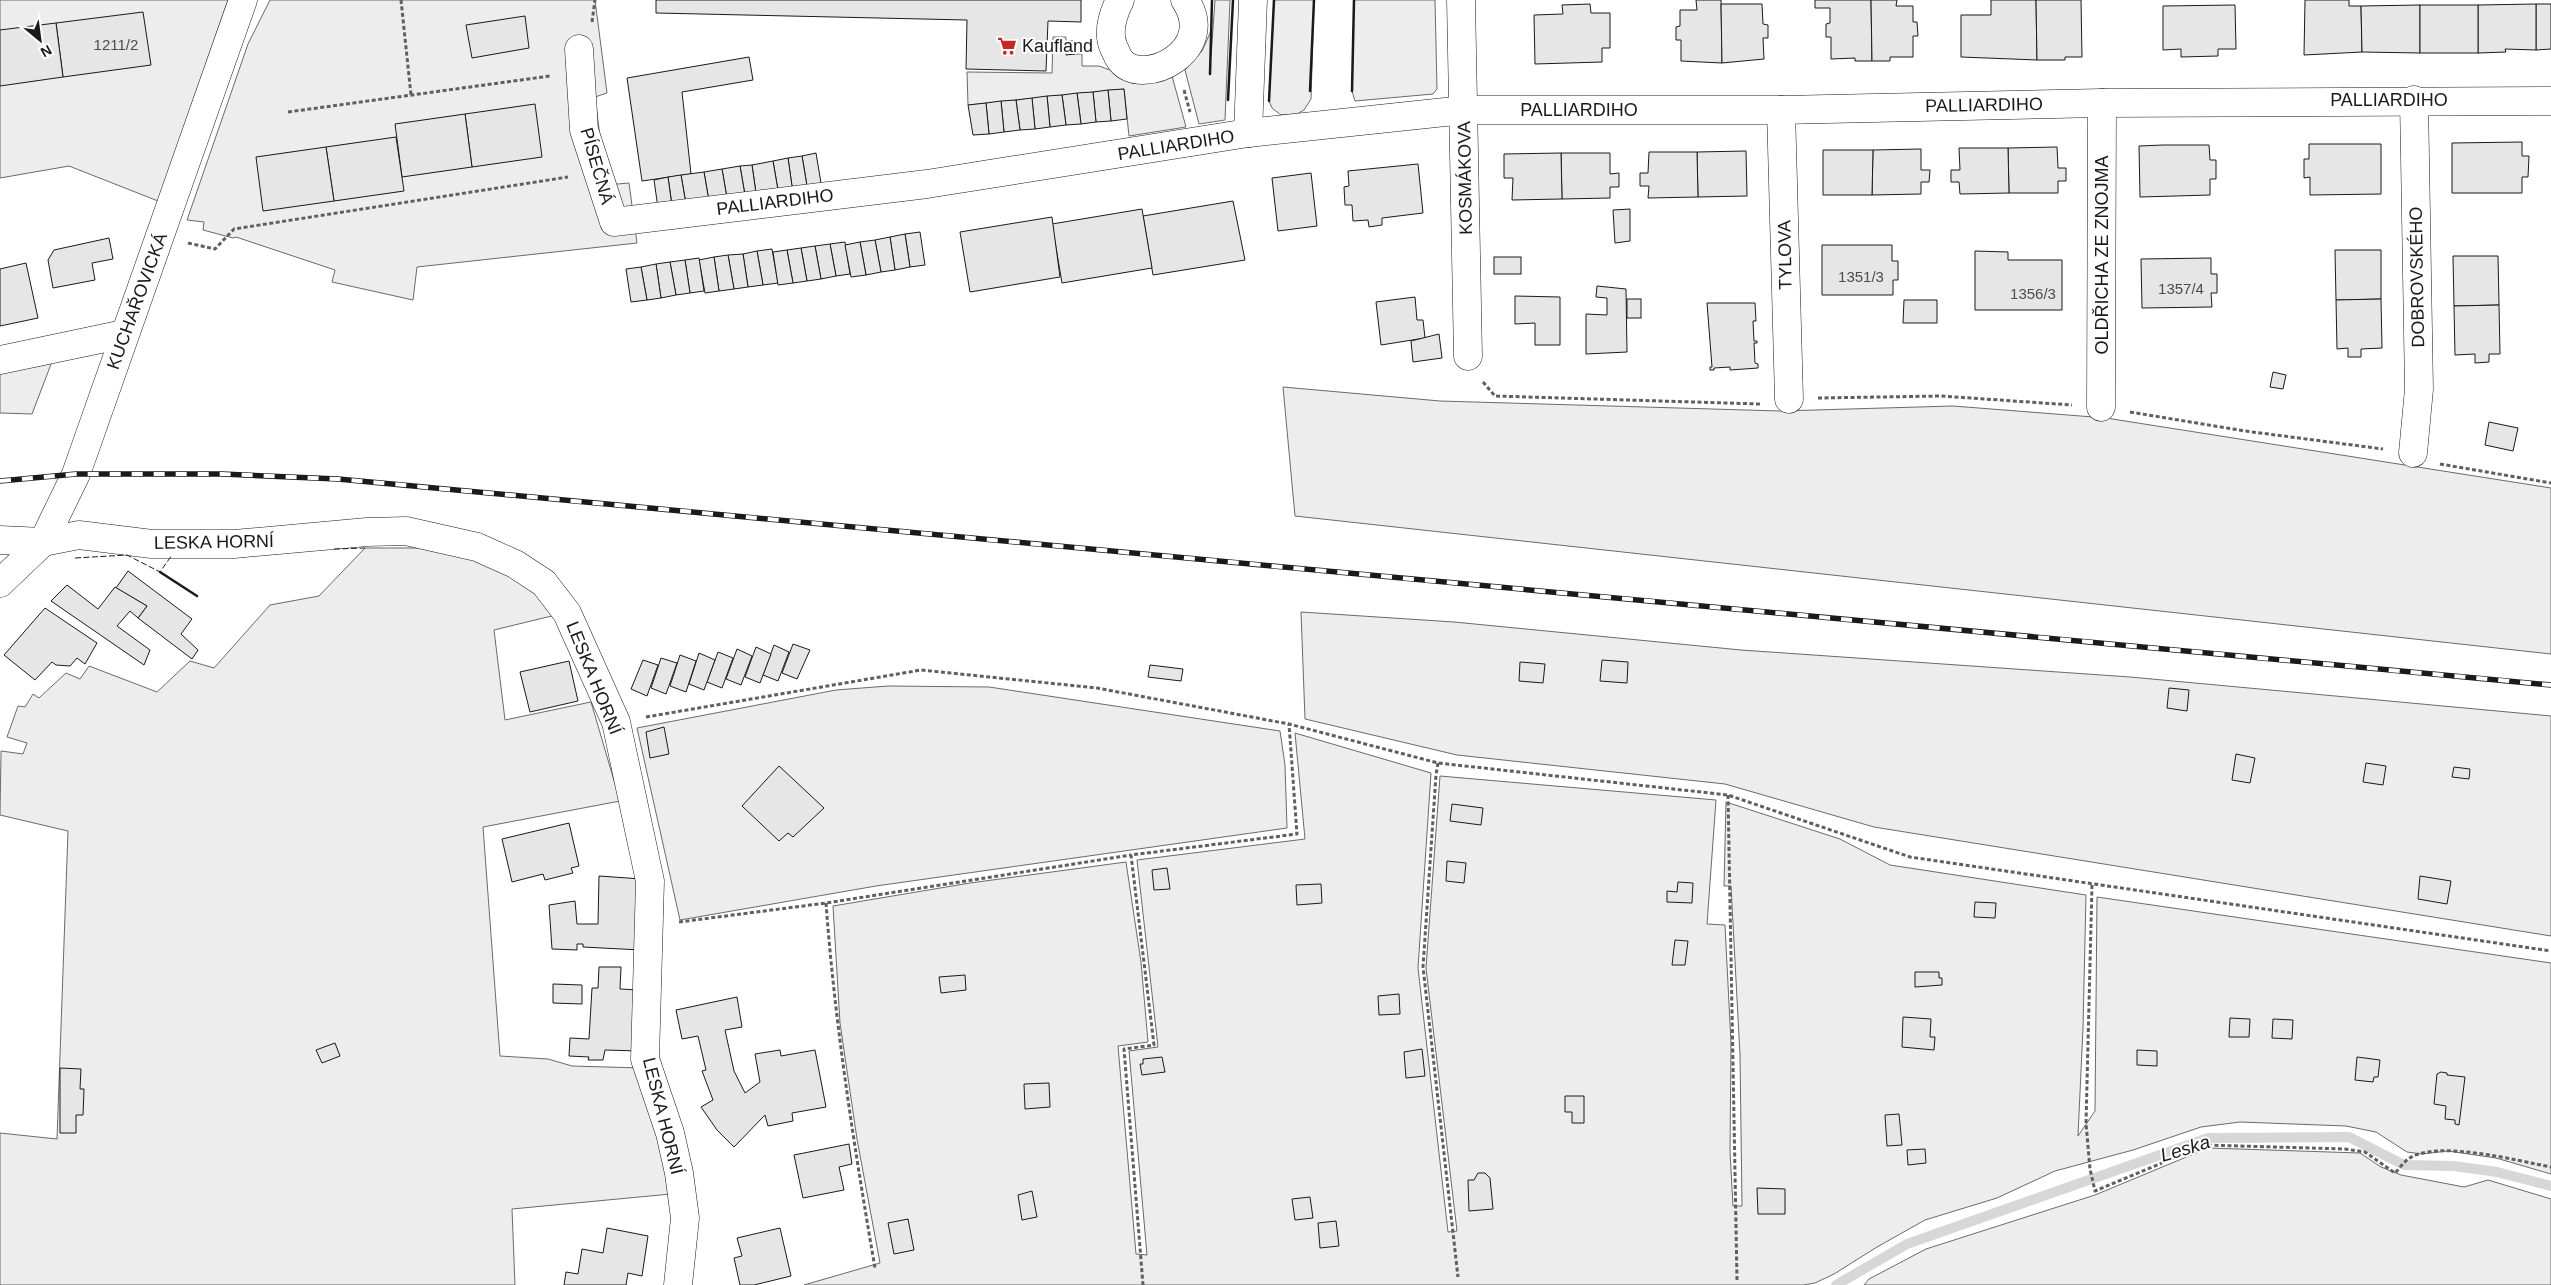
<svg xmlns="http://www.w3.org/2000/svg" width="2551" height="1285" viewBox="0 0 2551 1285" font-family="Arial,sans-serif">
<rect width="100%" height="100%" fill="#fff"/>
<!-- built -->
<g fill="#ededed" stroke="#6a6a6a">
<path d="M0 0H228L158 201 69 166 0 178Z"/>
<path d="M270 0H595L607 93 595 97 606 185 629 183 637 243 417 267 413 300 332 282 335 270 236 237 233 238 203 230 204 222 187 220 248 44Z"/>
<path d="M1215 0H1230L1225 120 1199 124 1185 70 1202 51 1211 31V57Z"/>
<path d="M1274 0H1314L1311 99 1304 110 1297 114 1281 115 1272 108 1269 101Z"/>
<path d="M1354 0H1435L1437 89 1433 94 1355 101 1352 91Z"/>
<path d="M1053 37H1066V54H1082V66H1099L1113 71 1172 76 1186 127 1129 136 1124 89 968 105 967 72 1052 73Z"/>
<path d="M53 359 32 414 0 413V370Z"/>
<path d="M1283 387 1440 401 1780 411 1953 406 2106 418 2551 488V654L1295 516Z"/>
<path d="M365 548H480L564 613 494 630 505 720 591 702 620 801 483 827 500 1056 548 1059 572 1066 641 1068 671 1194 512 1209 515 1285H0V1133L57 1139 68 831 0 815 1 751 23 754 27 743 7 737 18 706 25 707 33 694 39 698 66 673 80 679 89 666 157 692 190 661 214 668 270 605 319 596Z"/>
<path d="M1301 612 1454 622 1741 650 2130 677 2551 716V936L1874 827 1725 784 1457 755 1305 719Z"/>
<path d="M888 686 989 687 1280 731 1285 765 1287 828 876 886 680 920 637 728 836 690Z"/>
<path d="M1295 733 1431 773 1418 968 1448 1232 1457 1231 1426 968 1440 776 1716 800 1707 924 1725 925 1731 1043 1730 1152 1733 1206H1742L1740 1055 1731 886H1724L1726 802 1840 839 1890 865 2086 895 2083 1028 2078 1136 2095 1111 2097 897 2551 963V1174L2496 1158 2448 1151 2422 1154 2407 1152 2376 1132 2346 1126 2240 1122 2201 1127 2133 1150 2055 1171 1997 1198 1925 1220 1877 1247 1834 1274 1815 1283 1803 1285H804L880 1263 857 1139 840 1023 833 906 970 883 1126 862 1141 962 1148 1042 1118 1046 1136 1254 1147 1255 1129 1051 1158 1047 1137 860 1305 839Z"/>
<path d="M2208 1148 2360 1153 2381 1167 2401 1175 2464 1187 2488 1180 2551 1199V1285H1864L1869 1279 1926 1249 2095 1195Z"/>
</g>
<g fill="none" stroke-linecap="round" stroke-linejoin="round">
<!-- stream -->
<path stroke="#d7d7d7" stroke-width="10" d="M1836 1285 1907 1244 2208 1138 2349 1137 2404 1165 2454 1166 2497 1172 2551 1186"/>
</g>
<!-- building -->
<g fill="#e6e6e6" stroke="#1a1a1a">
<path d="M656 0H1081V22L1048 21 1046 71 966 69 967 20 656 13Z"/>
<path d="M1696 0H1721L1722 63 1681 61V40H1676V27L1680 26V10H1697Z"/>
<path d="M1815 0H1871L1872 61H1855V58L1831 59V37H1826V24L1830 23V8H1815Z"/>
<path d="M1871 0H1897L1896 6H1913V22H1917L1918 36H1913V57H1890V61H1872Z"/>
<path d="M1991 0H2036L2037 60 1961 57V15H1991Z"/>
<path d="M2036 0H2081L2082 57H2065V60H2037Z"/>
<path d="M2305 0H2349V6H2361L2362 52 2304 55Z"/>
<path d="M1590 4 1591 13H1610V48H1602V62L1535 64 1534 15 1563 14 1562 5Z"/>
<path d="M1721 4H1762L1763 24 1768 25V38H1763L1764 59 1722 63Z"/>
<path d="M2536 4H2551V49L2536 50Z"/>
<path d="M2536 4V50L2505 49 2506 52 2478 53V5Z"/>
<path d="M2235 5 2236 49H2218V56L2181 57V49L2163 50V6Z"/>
<path d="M2420 5V53L2362 52 2361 6Z"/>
<rect x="2420" y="5" width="58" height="48"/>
<path d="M143 12 151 65 63 77 56 23Z"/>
<path d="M525 16 529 48 472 58 466 25Z"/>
<path d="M56 23 63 77 0 86V30Z"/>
<path d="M1066 41H1075V54L1066 55Z"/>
<path d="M749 57 753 80 682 92 691 174 642 181 627 78Z"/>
<path d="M1124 89 1127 119 1111 121 1108 90Z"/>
<path d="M1108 90 1111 121 1096 122 1093 92Z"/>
<path d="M1093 92 1096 122 1081 124 1077 93Z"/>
<path d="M1077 93 1081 124 1066 125 1062 95Z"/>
<path d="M1062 95 1066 125 1050 127 1047 96Z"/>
<path d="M1047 96 1050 127 1035 129 1032 98Z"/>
<path d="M1032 98 1035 129 1020 130 1016 100Z"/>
<path d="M1016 100 1020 130 1004 132 1001 101Z"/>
<path d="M1001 101 1004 132 989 134 986 103Z"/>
<path d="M986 103 989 134 973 135 968 105Z"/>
<path d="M535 104 542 157 472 167 465 114Z"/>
<path d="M465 114 472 167 402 177 395 124Z"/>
<path d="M396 137 404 191 334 201 326 147Z"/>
<path d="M2522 142V156H2529L2528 177H2522V193H2452V143Z"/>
<path d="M2309 144H2381V194L2310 195V177L2304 178V159H2309Z"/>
<path d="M2163 145H2209L2210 160H2216V179H2210V195L2140 197 2139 146Z"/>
<path d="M326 147 334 201 263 211 256 157Z"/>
<path d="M2057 147 2058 168H2066V181H2058V193H2009L2008 148Z"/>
<path d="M1959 148H2008L2009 193 1960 194 1959 182H1951V170H1960Z"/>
<path d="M1921 149V170H1930L1929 182H1921V194L1872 195 1873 150Z"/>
<path d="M1823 150H1873L1872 195H1823Z"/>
<path d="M1746 151 1747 196 1698 197 1697 152Z"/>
<path d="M1649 152H1697L1698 197 1648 198 1649 186H1640V173H1648Z"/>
<path d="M816 153 822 189 808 192 802 156Z"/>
<path d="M1561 153H1610V174L1619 173V187H1610V198L1562 199Z"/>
<path d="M1561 153 1562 199 1512 200 1513 178H1504V154Z"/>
<path d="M802 156 808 192 793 193 788 158Z"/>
<path d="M788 158 793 193 779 196 773 161Z"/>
<path d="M773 161 779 196 757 200 752 165Z"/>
<path d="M1418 164 1423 213 1382 218V225L1369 227 1368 220 1353 221 1352 205H1345L1344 187 1349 186 1348 171Z"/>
<path d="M752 165 757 200 746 201 740 166Z"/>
<path d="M740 166 746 201 728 204 722 169Z"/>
<path d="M722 169 728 204 710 207 704 172Z"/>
<path d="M704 172 710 207 687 210 681 175Z"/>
<path d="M1311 173 1317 226 1278 231 1272 178Z"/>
<path d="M681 175 687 210 673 213 668 177Z"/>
<path d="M668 177 673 213 659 215 654 180Z"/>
<path d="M1233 201 1245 260 1153 275 1143 216Z"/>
<path d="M1142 209 1152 268 1062 283 1052 224Z"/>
<path d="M1630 209V241L1615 243 1613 210Z"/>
<path d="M1052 217 1060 277 970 292 960 232Z"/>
<path d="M920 232 925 265 910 267 905 234Z"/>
<path d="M905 234 910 267 895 270 890 237Z"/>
<path d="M890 237 895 270 881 272 875 240Z"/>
<path d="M109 238 113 259 92 263 95 280 53 288 48 260 54 250Z"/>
<path d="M875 240 881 272 866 275 860 242Z"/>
<path d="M845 242 850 274 836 276 830 244Z"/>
<path d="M860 242 866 275 851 277 845 245Z"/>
<path d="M830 244 836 276 821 279 815 246Z"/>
<path d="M1822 245H1892V261H1898V280H1893V295H1822Z"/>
<path d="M815 246 821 279 807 281 801 248Z"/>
<path d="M801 248 807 281 793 283 787 250Z"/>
<path d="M772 249 778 283 763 285 757 251Z"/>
<path d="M787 250 793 283 778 285 773 252Z"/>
<path d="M2335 250H2381V299L2336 300Z"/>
<path d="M757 251 763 285 748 287 743 254Z"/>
<path d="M1975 251 2008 252V260H2062V310H1975Z"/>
<path d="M743 254 748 287 734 289 728 255Z"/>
<path d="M728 255 734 289 719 291 714 257Z"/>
<path d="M2453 256H2498L2499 305 2454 306Z"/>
<path d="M714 257 719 291 705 293 699 260Z"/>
<rect x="1494" y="257" width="27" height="17"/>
<path d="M699 258 704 291 690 293 685 260Z"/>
<path d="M2211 258V274H2217V293H2211L2212 307 2142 308 2141 259Z"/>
<path d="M685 260 690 293 676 295 670 262Z"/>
<path d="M670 262 676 295 661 298 656 264Z"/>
<path d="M26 263 38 318 0 326V269Z"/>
<path d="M656 264 661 298 647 300 641 267Z"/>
<path d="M641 267 647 300 631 302 626 269Z"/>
<path d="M1597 286 1626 289 1627 352 1586 354V314L1607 315V298L1596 297Z"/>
<path d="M1515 296 1560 297V345H1535V323L1515 324Z"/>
<path d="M1415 297 1417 320H1423L1425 338 1381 345 1376 302Z"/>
<rect x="1627" y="299" width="14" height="19"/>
<path d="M2381 299 2382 348 2361 349V357H2348V348L2337 349 2336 300Z"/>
<path d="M1904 300H1937V323H1903Z"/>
<path d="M1707 303H1755L1756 321H1753L1754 341H1757V343H1754L1755 363 1758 364V368L1730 370V367L1714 368V370H1710V367H1712Z"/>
<path d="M2499 305 2500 354H2489V362L2475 363V354L2455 355 2454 306Z"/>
<path d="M1439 334 1442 358 1413 362 1411 341Z"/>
<path d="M2273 372 2286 375 2283 389 2270 387Z"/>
<path d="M2489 422 2518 428 2513 451 2485 445Z"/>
<path d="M128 571 192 619 181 634 198 650 192 659 138 618 147 606 116 588Z"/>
<path d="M67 585 98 609 115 587 147 606 138 618 130 611 117 626 150 650 144 665 51 601Z"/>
<path d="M45 608 97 643 85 664 77 658 70 666 56 665 52 662 35 680 4 655Z"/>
<path d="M793 644 810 650 797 679 782 673Z"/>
<path d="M774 645 789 652 778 681 763 675Z"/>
<path d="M756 647 771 654 760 683 745 677Z"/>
<path d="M737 649 752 656 741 685 726 679Z"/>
<path d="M718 652 733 658 722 688 707 682Z"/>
<path d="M699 653 715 660 704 690 689 684Z"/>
<path d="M680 655 696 661 686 692 670 686Z"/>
<path d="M661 658 677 663 666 694 651 688Z"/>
<path d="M643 660 658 665 647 696 631 689Z"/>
<path d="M1602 660 1628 662 1627 683 1600 681Z"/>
<path d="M569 661 578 701 530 712 520 672Z"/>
<path d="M1520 662 1545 664 1543 683 1519 681Z"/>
<path d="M1150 665 1183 669 1181 681 1148 677Z"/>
<path d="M2169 688 2189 690 2187 711 2167 708Z"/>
<path d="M664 727 669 754 650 758 646 732Z"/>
<path d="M2236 754 2255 758 2250 783 2232 780Z"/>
<path d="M2366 763 2386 766 2383 785 2363 782Z"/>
<path d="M779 766 824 808 793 837 788 833 779 841 742 806Z"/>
<path d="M2454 767 2470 769 2469 779 2452 777Z"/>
<path d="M1452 804 1483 808 1481 825 1450 821Z"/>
<path d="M569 823 579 866 571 868 573 873 545 880 543 874 512 882 502 839Z"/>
<path d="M1447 861 1466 863 1464 883 1446 881Z"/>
<path d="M1167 868 1170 889 1154 890 1152 870Z"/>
<path d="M599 876 642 879 641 950 583 947V944H577V950L552 949 549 905 575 901 577 924H598Z"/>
<path d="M2420 876 2451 881 2447 904 2418 899Z"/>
<path d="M1678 882 1693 883 1692 903 1667 902V891L1677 892Z"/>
<path d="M1321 884 1322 903 1297 905 1296 885Z"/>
<path d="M1975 902 1996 903 1995 918 1974 917Z"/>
<path d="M1675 940 1688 941 1685 965H1672Z"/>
<path d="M599 967H621L620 989 640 990 639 1051 605 1050 603 1060H588L589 1057 569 1056 570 1038 589 1039 592 988H598Z"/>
<path d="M1915 972H1939V978H1942V985L1915 987Z"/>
<path d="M965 975 966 990 941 993 939 977Z"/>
<path d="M553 984 582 985V1004L553 1003Z"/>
<path d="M1399 994 1400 1014 1379 1015 1378 996Z"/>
<path d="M737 997 742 1027 725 1030 734 1071 745 1093 760 1082 755 1054 780 1050 781 1056 815 1050 826 1107 792 1113 793 1121 768 1126 765 1115 734 1147 717 1130 701 1107 713 1100 702 1071 706 1070 698 1036 682 1039 676 1010Z"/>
<path d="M1903 1017 1931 1019 1930 1037H1935L1934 1050 1902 1047Z"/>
<path d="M2230 1018 2250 1019 2249 1037H2229Z"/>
<path d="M2273 1019 2293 1020 2292 1039 2272 1038Z"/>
<path d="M335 1043 340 1056 322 1063 316 1050Z"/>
<path d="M1422 1049 1425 1076 1406 1078 1404 1052Z"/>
<path d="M2137 1050 2157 1051V1066L2137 1065Z"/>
<path d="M1162 1057 1165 1072 1142 1075 1140 1064H1143V1059Z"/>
<path d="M2357 1057 2380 1060 2378 1077H2374L2373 1082 2355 1080Z"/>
<path d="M60 1068 81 1069 80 1089H84L83 1115H76V1133H60Z"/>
<path d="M2441 1072 2447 1073V1075L2465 1077 2459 1125 2455 1124V1120L2445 1119 2446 1106 2434 1104 2437 1074Z"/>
<path d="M1049 1083 1050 1107 1025 1109 1024 1084Z"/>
<path d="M1565 1096H1584V1123H1572V1112H1565Z"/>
<path d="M1899 1114 1902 1145 1887 1146 1885 1115Z"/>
<path d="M849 1144 852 1164 839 1167 844 1190 803 1198 794 1155Z"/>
<path d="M1925 1149 1926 1163 1908 1165 1907 1150Z"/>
<path d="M1478 1173H1485L1490 1178 1493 1209 1469 1211 1468 1180H1474Z"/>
<path d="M1757 1188 1785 1189V1214H1758Z"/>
<path d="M1032 1191 1037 1217 1022 1220 1018 1195Z"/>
<path d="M1310 1197 1313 1218 1295 1220 1292 1199Z"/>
<path d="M908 1219 914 1250 894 1254 888 1223Z"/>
<path d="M1336 1221 1339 1246 1320 1248 1318 1223Z"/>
<path d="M607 1228 648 1236 642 1276 628 1273 626 1285H564L566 1272 578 1274 582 1249 603 1253Z"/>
<path d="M780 1228 791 1276 754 1285H740L734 1258 742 1256 737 1238Z"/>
</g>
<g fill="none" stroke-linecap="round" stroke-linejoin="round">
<!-- minor casing -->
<g stroke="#1a1a1a" stroke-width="29">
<g id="minor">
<path d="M1120 0C1113 14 1107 33 1114 48 1116 52 1118 58 1121 61 1144 88 1219 50 1185 0"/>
<path d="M1461 0 1468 356"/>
<path d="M579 49 584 130 614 222 927 184 1248 133 1464 110H1781L2102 103 2551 101"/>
<path d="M1781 110 1789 399"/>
<path d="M1248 133 1253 0"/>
<path d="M0 360 124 334"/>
<path d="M2101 407 2102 103"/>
<path d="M2413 453 2419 389 2414 100"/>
<path d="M0 540 43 542 79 535 152 544H234L367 532 406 531 477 547 515 564 544 583 567 613 616 722 650 881 645 1059 670 1133 679 1173 685 1218 678 1285"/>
<path d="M0 583 43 542 76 474 243 0"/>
</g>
</g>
<!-- path -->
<g stroke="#5f5f5f" stroke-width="3" stroke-dasharray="4 2.5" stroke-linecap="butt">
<path d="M401 0 411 95"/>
<path d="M592 22 595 0"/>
<path d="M1184 90 1190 112"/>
<path d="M288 112 550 76"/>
<path d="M188 243 215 249 234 229 568 177"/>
<path d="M1483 382 1495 396 1760 404"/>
<path d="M1818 398 1941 396 2072 405"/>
<path d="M2130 412 2245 431 2383 449"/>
<path d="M2440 464 2551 483"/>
<path d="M646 717 921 670 1097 688 1289 724 1438 763 1728 795 1910 857 2551 951"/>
<path d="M1438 763 1436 775 1423 967 1458 1277"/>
<path d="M1728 795 1737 1280"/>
<path d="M2092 885 2086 1123 2090 1169 2095 1191 2205 1145 2345 1149 2365 1152 2395 1173C2399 1169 2403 1163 2408 1159 2436 1139 2518 1161 2551 1167"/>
<path d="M826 903C835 1025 854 1146 875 1268"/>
<path d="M679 922 826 903 1131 855"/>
<path d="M1143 1285 1124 1049 1154 1045 1131 855 1297 834 1289 724"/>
</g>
<!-- minor -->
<use href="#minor" stroke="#fff" stroke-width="28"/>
<!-- rail casing -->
<g stroke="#1a1a1a" stroke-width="5.5">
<path id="rail" d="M0 481 76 474H222L338 479 2551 685"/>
</g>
<!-- rail -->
<use href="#rail" stroke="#fff" stroke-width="4" stroke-dasharray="11" stroke-linecap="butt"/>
<!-- fence -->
<g stroke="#1a1a1a" stroke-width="1" stroke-dasharray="6 2.5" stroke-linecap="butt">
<path d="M334 549 365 548"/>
<path d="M75 558 127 555 160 572 172 555"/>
</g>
<!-- wall -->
<g stroke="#1a1a1a" stroke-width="2.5">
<path d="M1210 74 1212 0"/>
<path d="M1310 91 1314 0"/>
<path d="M1352 91 1354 0"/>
<path d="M1228 100 1233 0"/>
<path d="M1269 101 1274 0"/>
<path d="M160 572 197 596"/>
</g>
</g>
<!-- icons -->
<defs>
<g id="supermarket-bare" transform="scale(1.5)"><path d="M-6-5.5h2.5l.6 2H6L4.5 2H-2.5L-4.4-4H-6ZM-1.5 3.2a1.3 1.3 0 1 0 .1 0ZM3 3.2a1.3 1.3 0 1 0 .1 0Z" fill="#c62828" stroke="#fff" stroke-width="2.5" paint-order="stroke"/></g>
</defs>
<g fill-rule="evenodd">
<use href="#supermarket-bare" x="1007" y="46"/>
</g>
<g text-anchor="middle" stroke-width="4" stroke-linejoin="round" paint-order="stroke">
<!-- number labels -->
<g font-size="15" fill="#4d4d4d">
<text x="116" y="50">1211/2</text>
<text x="1861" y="282">1351/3</text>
<text x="2181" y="294">1357/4</text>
<text x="2033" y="299">1356/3</text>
</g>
<!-- poi labels -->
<g font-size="18" fill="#1a1a1a" stroke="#fff" text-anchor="start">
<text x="1022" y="52">Kaufland</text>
</g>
<!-- street labels -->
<g font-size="18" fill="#1a1a1a" stroke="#fff">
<text x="2389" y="106">PALLIARDIHO</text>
<text transform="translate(1984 105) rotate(-1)" y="6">PALLIARDIHO</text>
<text x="1579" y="116">PALLIARDIHO</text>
<text transform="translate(1176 145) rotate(-9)" y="6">PALLIARDIHO</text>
<text transform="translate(597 166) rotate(74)" y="6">PÍSEČNÁ</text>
<text transform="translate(1465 178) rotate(-91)" y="6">KOSMÁKOVA</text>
<text transform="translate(775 202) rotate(-7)" y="6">PALLIARDIHO</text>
<text transform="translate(1785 255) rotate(-91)" y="6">TYLOVA</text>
<text transform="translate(2102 255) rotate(-90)" y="6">OLDŘICHA ZE ZNOJMA</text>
<text transform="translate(2417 277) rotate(-91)" y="6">DOBROVSKÉHO</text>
<text transform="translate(137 301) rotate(-70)" y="6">KUCHAŘOVICKÁ</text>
<text transform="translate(214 542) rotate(-1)" y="6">LESKA HORNÍ</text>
<text transform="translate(594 678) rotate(68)" y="6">LESKA HORNÍ</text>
<text transform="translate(663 1116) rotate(76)" y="6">LESKA HORNÍ</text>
</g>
<!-- water labels -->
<g font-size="19" font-style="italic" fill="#1a1a1a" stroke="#fff">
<text transform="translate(2185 1148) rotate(-17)" y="7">Leska</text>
</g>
</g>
<!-- north arrow -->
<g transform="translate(40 40) rotate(151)" stroke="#ffffff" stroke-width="4" paint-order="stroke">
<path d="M0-4L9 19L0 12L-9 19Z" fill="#1a1a1a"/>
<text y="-8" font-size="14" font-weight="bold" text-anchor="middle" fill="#1a1a1a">N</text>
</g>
</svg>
